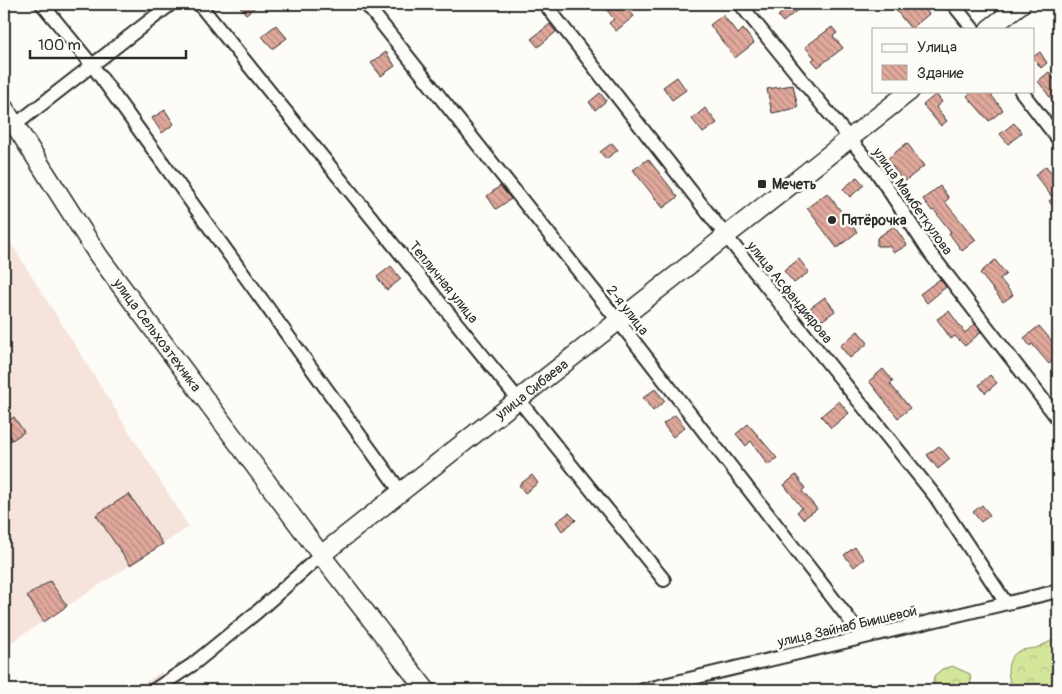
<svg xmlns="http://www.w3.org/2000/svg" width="1062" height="694" viewBox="0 0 1062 694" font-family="Pangolin,sans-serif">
<defs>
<pattern id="forest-crowns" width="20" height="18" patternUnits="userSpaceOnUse" patternTransform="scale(1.25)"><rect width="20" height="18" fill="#d3e69a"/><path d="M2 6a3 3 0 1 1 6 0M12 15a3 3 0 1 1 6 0" fill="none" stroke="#b5c585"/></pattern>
<pattern id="building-back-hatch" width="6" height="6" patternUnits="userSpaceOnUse" patternTransform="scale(1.25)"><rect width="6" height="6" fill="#e1a89c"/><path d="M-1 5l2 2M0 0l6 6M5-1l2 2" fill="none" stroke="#b7897f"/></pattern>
</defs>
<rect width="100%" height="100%" fill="#fdfcf7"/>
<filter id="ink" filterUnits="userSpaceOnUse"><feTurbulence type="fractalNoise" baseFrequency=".02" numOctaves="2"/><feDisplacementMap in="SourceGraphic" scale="10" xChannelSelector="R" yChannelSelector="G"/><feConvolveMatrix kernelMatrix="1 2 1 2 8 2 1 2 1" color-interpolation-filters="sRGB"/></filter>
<g filter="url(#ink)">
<!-- built -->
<g fill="#f5e3dc">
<path d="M4 232 189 527 4 647Z"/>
<path d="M161 672 178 690 181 687 186 690H134Z"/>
</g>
<!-- forest -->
<g fill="url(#forest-crowns)" stroke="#7f8862">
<path d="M1058 638V690H1013C1008 679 1004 662 1016 653 1021 649 1030 649 1036 648 1043 645 1051 641 1058 638Z"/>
<path d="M952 666 970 674 971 683 968 690H935L933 685 934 676 942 669Z"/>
</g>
<!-- building -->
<g fill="url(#building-back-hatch)" stroke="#2b2b2b">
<path d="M238 4H259L246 14Z"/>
<path d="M602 4H624L634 16 616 31 609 23 614 19Z"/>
<path d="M793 4H797L800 8 783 22 778 16Z"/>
<path d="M891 4H921L929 14 911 29Z"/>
<path d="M723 15 738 34 743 29 754 43 735 58 710 25Z"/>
<path d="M550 24 556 32 538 47 531 39Z"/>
<path d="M276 25 287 38 272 49 262 36Z"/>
<path d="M832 27 837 33 833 36 843 48 818 67 812 60 815 58 805 47Z"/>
<path d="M386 52 395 66 381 76 371 63Z"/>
<path d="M1040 52 1047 63 1041 68 1033 57Z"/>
<path d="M1049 72 1058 84V95L1052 100 1038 81Z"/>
<path d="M677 77 686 90 672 100 663 87Z"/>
<path d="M793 85 798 108 772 113 767 89Z"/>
<path d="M972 91H988L1003 110 989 121 967 96Z"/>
<path d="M600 93 606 101 595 110 589 102Z"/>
<path d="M936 94 942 102 936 107 947 121 941 126 923 105Z"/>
<path d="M705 108 717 123 703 133 692 119Z"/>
<path d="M165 110 174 124 162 133 152 118Z"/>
<path d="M1014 123 1022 133 1008 144 1000 134Z"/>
<path d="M612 143 618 150 606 159 600 152Z"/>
<path d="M907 143 924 166 904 182 887 159Z"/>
<path d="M648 159 678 197 663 208 633 170Z"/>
<path d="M1046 166 1058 181V213L1049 201 1053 198 1035 175Z"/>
<path d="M857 177 864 185 850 197 843 189Z"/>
<path d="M500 186 511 199 496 209 487 196Z"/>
<path d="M940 186 949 198 945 202 976 240 962 251 949 233 951 232 934 210 932 211 923 199Z"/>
<path d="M827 193 857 232 837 248 807 208Z"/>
<path d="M894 226 907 245 894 253 889 246H877V238Z"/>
<path d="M799 259 809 272 794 283 784 271Z"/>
<path d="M995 260 1006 274 1000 279 1013 295 1003 302 980 273Z"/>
<path d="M391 266 401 279 387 290 377 277Z"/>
<path d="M940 279 946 287 927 303 920 294Z"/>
<path d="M825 297 835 311 820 322 810 308Z"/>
<path d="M949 311 965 333 975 324 981 332 965 346 955 336 951 339 937 319Z"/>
<path d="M1039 326 1058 348V356L1049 364 1032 344 1030 346 1024 338Z"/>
<path d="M858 331 868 343 850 358 840 346Z"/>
<path d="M883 369 893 381 890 384 910 408 898 418 869 381Z"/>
<path d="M990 375 997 383 985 393 979 385Z"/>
<path d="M655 389 665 401 653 411 643 398Z"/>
<path d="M839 401 849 413 831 428 821 416Z"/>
<path d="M675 415 685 427 673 437 663 424Z"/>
<path d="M14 417 24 432 12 440 4 427V423Z"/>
<path d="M748 424 777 458 768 465 751 441 746 446 736 434Z"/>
<path d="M939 446 950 459 938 469 927 455Z"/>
<path d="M532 475 538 483 525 493 519 485Z"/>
<path d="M796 475 805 488 802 491 817 509 803 519 797 512 802 508 784 485Z"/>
<path d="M129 494 163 544 130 565 96 515Z"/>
<path d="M982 505 990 515 981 522 973 512Z"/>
<path d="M569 513 576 520 562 531 556 522Z"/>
<path d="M855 547 864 559 854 567 844 555Z"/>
<path d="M50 581 67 606 44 622 27 596Z"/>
</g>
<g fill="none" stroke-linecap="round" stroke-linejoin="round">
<!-- street casing -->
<g stroke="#2b2b2b" stroke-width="16">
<g id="street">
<path d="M42 4 92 65 401 492"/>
<path d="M199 4 664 580"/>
<path d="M366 4 619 322 863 637"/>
<path d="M545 4 726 236 935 496 1006 603"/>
<path d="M740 4 876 171 930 253 1058 419"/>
<path d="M953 4 973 29"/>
<path d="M1021 91 1058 139"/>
<path d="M15 125 171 4"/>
<path d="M154 690 192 665 257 612 321 555"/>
<path d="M643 690 1058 591"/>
</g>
</g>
<!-- secondary casing -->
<g stroke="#2b2b2b" stroke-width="21">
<g id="secondary">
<path d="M989 29 1021 4"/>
<path id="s1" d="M4 108 98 255 321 555 426 690"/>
<path id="s2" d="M321 555 910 91"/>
</g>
</g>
<!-- street -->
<use href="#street" stroke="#fdfcf7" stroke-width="12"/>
<!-- secondary -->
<use href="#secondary" stroke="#fdfcf7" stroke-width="18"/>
</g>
</g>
<!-- markers -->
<g fill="#2b2b2b" stroke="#fdfcf7" stroke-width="2">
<rect x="757" y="179" width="10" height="10" rx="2.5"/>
<circle cx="832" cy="220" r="5"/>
</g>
<g text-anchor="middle" stroke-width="5" stroke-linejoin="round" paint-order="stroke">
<!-- poi labels -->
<g font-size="14" font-weight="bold" fill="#2b2b2b" stroke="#fdfcf7" text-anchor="start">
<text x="772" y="189">Мечеть</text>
<text x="842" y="225">Пятёрочка</text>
</g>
<!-- street labels -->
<g font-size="14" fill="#2b2b2b" stroke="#fdfcf7">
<text transform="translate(913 201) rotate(55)" y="5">улица Мамбеткулова</text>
<text transform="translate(444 282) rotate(51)" y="5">Тепличная улица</text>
<text transform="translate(790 292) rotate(51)" y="5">улица Асфандиярова</text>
<text transform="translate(628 310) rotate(52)" y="5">2-я улица</text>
<text dy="5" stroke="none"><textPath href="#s1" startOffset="274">улица Сельхозтехника</textPath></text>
<text dy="5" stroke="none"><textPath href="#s2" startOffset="268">улица Сибаева</textPath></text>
<text transform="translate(847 626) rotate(-13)" y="5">улица Зайнаб Биишевой</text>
</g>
</g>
<!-- margin -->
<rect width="1062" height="694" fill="none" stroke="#fdfcf7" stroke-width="20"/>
<rect x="10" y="10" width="1042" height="674" fill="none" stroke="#2b2b2b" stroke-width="2" filter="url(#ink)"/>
<!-- legend -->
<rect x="872" y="28" width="162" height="65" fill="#fdfcf7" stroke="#a9a8a5"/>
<rect x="882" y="44" width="25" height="8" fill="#fdfcf7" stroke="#a9a8a5"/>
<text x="917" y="52" font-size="15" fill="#2b2b2b">Улица</text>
<rect x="882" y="65" width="25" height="15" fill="url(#building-back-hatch)" stroke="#a9a8a5"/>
<text x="917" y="78" font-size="15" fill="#2b2b2b">Здание</text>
<!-- scale -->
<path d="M30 50v8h156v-8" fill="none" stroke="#2b2b2b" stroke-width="2.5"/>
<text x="38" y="50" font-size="15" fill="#2b2b2b" stroke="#fdfcf7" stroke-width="4" paint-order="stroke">100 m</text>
</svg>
